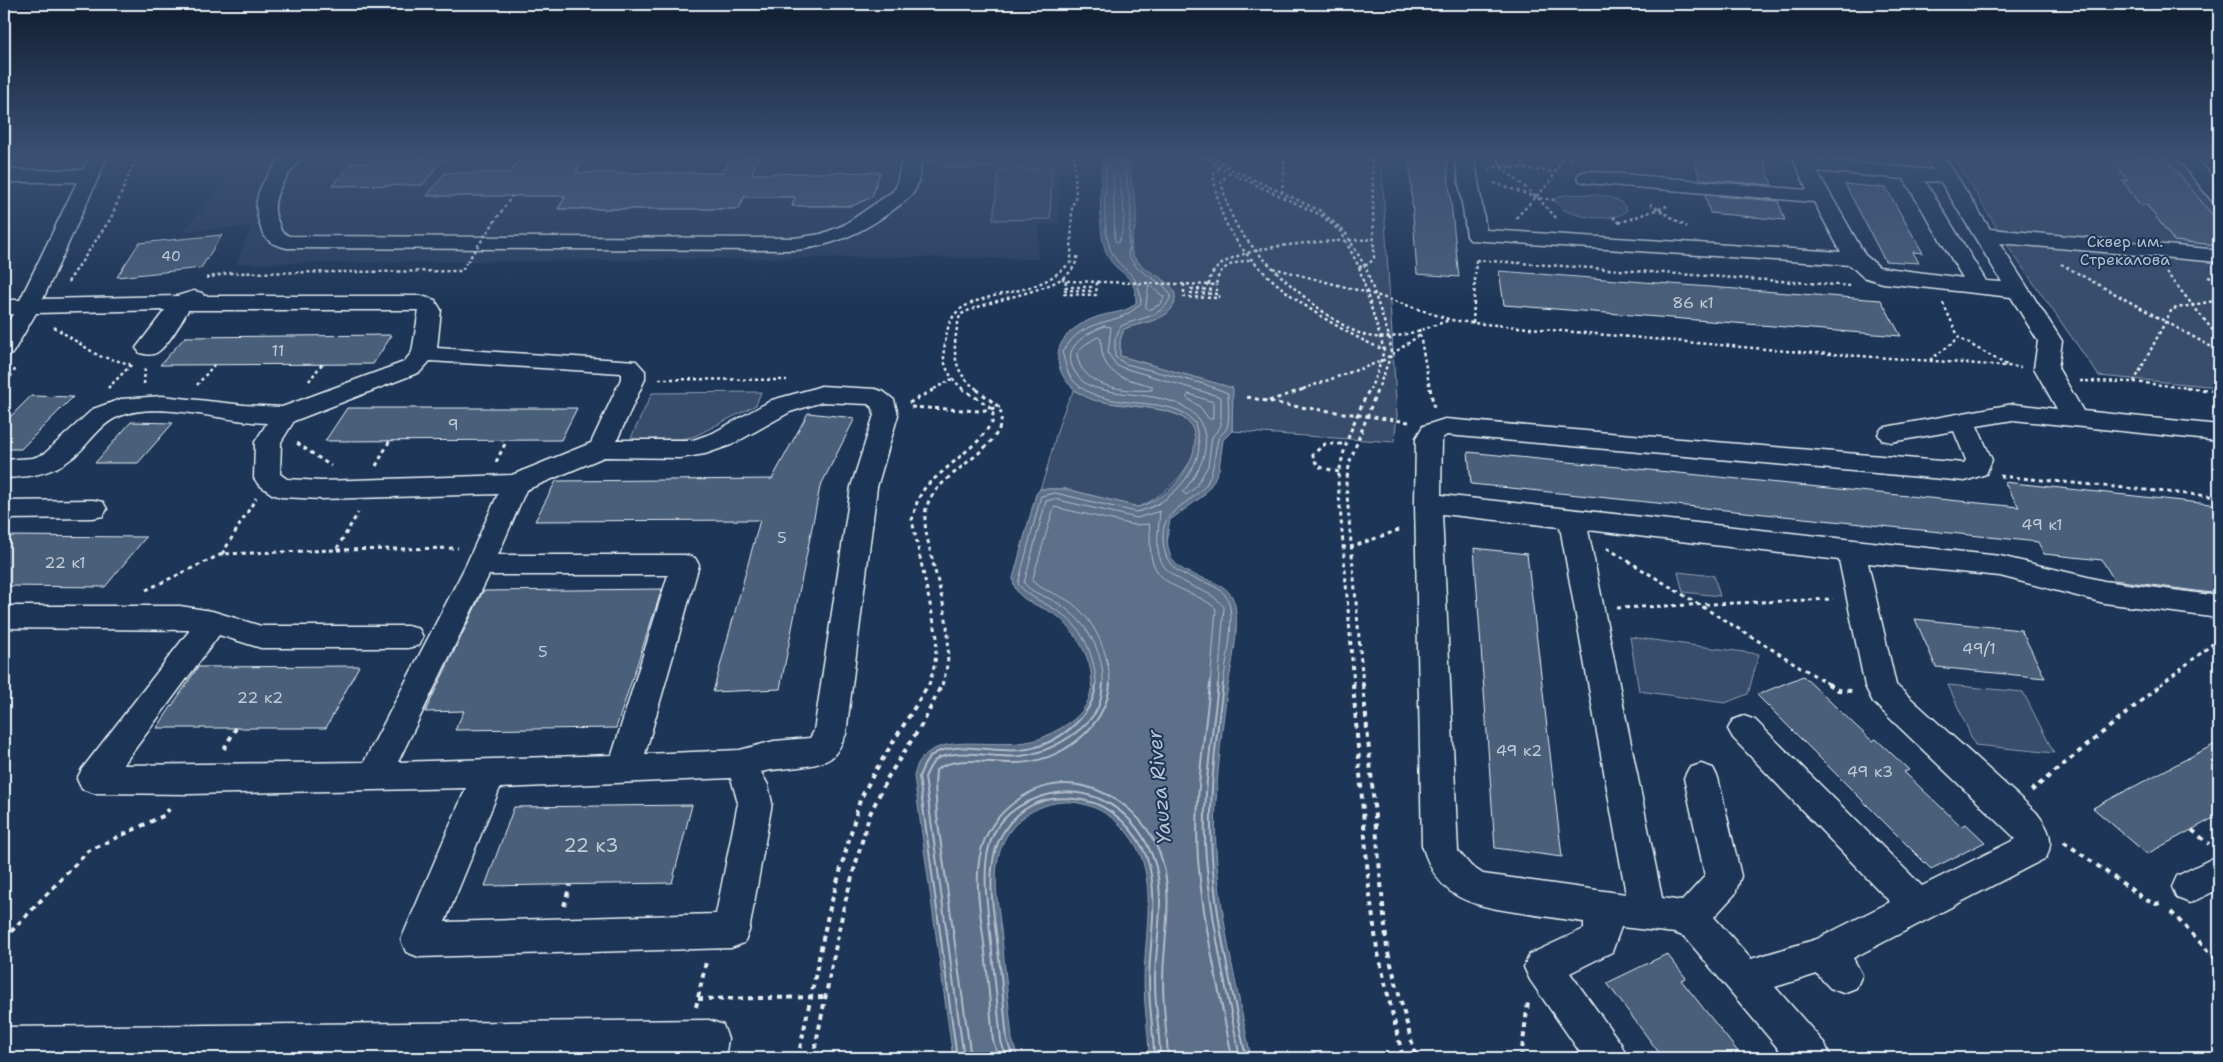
<svg xmlns="http://www.w3.org/2000/svg" width="2223" height="1062" viewBox="0 0 2223 1062" font-family="'Shantell Sans',sans-serif">
<rect width="100%" height="100%" fill="#1d3557"/>
<filter id="ink" filterUnits="userSpaceOnUse"><feTurbulence type="fractalNoise" baseFrequency=".02" numOctaves="2"/><feDisplacementMap in="SourceGraphic" scale="10" xChannelSelector="R" yChannelSelector="G"/><feConvolveMatrix kernelMatrix="1 2 1 2 8 2 1 2 1" color-interpolation-filters="sRGB"/></filter>
<g filter="url(#ink)">
<!-- built -->
<path fill="#2a4162" d="M247 156H1060L1058 224 1040 225 1037 259 903 257 236 264 251 226 184 231Z"/>
<!-- green -->
<g fill="#374d6c" stroke="#909fb2">
<path d="M926 156H1004L998 164C983 170 934 172 926 156Z"/>
<path d="M1127 156H1381L1397 416 1394 442 1232 431V388L1120 356V340L1124 329C1143 322 1163 322 1175 303L1160 278 1147 271 1132 255 1131 236 1136 225 1135 207Z"/>
<path d="M1497 156H1520L1523 168 1500 166Z"/>
<path d="M1953 156H2195L2219 183V387L2099 376 2011 251Z"/>
<path d="M999 169H1052L1050 219 993 220Z"/>
<path d="M1566 195C1583 194 1620 192 1627 210 1617 224 1563 218 1556 202V198Z"/>
<path d="M1074 390C1105 412 1165 401 1187 421 1217 449 1164 499 1138 507L1066 489H1040C1053 456 1056 420 1074 390Z"/>
<path d="M761 392 756 405 695 436 682 439 630 440 652 393Z"/>
<path d="M1678 572 1714 576 1720 596 1683 592Z"/>
<path d="M1630 637 1759 654 1748 694 1725 703 1639 691Z"/>
<path d="M1948 685 2023 692 2054 753 1975 745Z"/>
</g>
<!-- water -->
<path fill="#5d7089" stroke="#95a4b5" d="M1101 156H1127C1129 178 1139 203 1136 225 1134 235 1128 244 1132 255 1141 274 1179 278 1175 300 1174 308 1168 314 1161 317 1150 323 1136 324 1124 329L1120 340V356L1233 388 1232 431 1223 440 1219 469 1213 482 1203 496 1170 520C1153 593 1227 564 1235 605 1240 632 1231 665 1227 692 1222 727 1218 765 1216 801 1211 886 1235 975 1251 1058H1149C1149 1033 1144 1008 1144 983 1144 944 1154 900 1143 862 1135 836 1113 813 1087 805 1071 800 1054 801 1039 808 1022 815 1007 830 1001 848 991 875 999 910 1002 938 1005 972 1009 1006 1012 1039L1018 1058H953L914 776C916 770 917 763 921 759 946 728 1010 756 1048 735 1059 729 1074 722 1082 711 1104 682 1085 643 1062 620 1046 604 1014 605 1013 578L1036 494 1040 489H1066L1138 507C1149 504 1159 498 1168 491 1187 475 1211 433 1180 416 1162 406 1116 405 1093 400 1078 394 1064 384 1059 366 1052 340 1077 323 1100 316 1113 312 1126 313 1136 303 1137 271 1114 275 1106 252 1096 226 1103 185 1101 156Z"/>
<g fill="none" stroke-linecap="round" stroke-linejoin="round">
<!-- shore-far1 -->
<g stroke="#b0bdcc" stroke-width="1">
<path d="M1123 156 1131 208 1128 255 1137 268 1164 286 1171 295C1164 318 1140 317 1121 326L1115 339V357L1126 364 1204 384 1228 393C1228 403 1230 418 1227 427 1226 432 1220 434 1218 439 1214 454 1215 469 1207 483 1195 502 1164 508 1163 533 1161 589 1211 571 1227 598 1237 616 1225 665 1223 685"/>
<path d="M1115 172 1118 174C1122 196 1129 222 1118 243L1115 241 1113 174Z"/>
<path d="M1149 285 1164 297 1161 304 1149 310 1146 307Z"/>
<path d="M1104 326 1111 327 1108 353 1117 366 1221 397V426L1212 437 1208 466 1195 488 1186 495 1183 492C1195 477 1208 457 1205 437 1199 389 1130 399 1096 388 1087 386 1080 380 1075 372 1060 348 1084 335 1104 326Z"/>
<path d="M1098 337 1101 339C1101 376 1121 377 1152 386V390C1125 392 1080 387 1077 354L1083 346Z"/>
<path d="M1189 394 1213 402V419H1209L1200 407 1187 398Z"/>
<path d="M1096 685C1096 660 1084 629 1062 614 1047 603 1030 599 1018 584L1041 496 1055 493 1136 512C1165 507 1196 477 1199 447 1199 439 1197 431 1195 423 1191 419 1186 414 1180 411 1146 397 1097 410 1071 378 1066 371 1065 360 1062 352 1087 312 1117 330 1141 303 1140 268 1117 273 1109 245 1101 217 1107 185 1106 156"/>
<path d="M1103 685C1105 651 1084 617 1054 601 1043 595 1032 593 1024 583L1046 501 1054 499 1137 518 1160 511C1156 556 1152 567 1196 588 1208 593 1216 597 1224 607L1218 685"/>
<path d="M1110 685C1110 655 1094 616 1067 600 1055 593 1042 590 1032 581L1054 507 1134 525 1149 524C1151 536 1149 548 1152 560 1160 590 1197 590 1216 609L1210 685"/>
</g>
<!-- shore -->
<g stroke="#b0bdcc" stroke-width="2">
<path d="M1210 684C1204 742 1194 800 1198 859 1203 925 1220 992 1232 1058"/>
<path d="M1218 684C1212 741 1201 800 1206 859 1212 926 1227 992 1240 1058"/>
<path d="M1223 684C1217 733 1210 782 1211 832 1212 908 1231 984 1246 1058"/>
<path d="M957 1058 919 777C923 766 928 755 940 751 966 742 995 753 1021 750 1055 746 1093 719 1096 684"/>
<path d="M964 1058 925 777C929 769 932 760 941 757 967 748 995 759 1021 756 1047 753 1080 735 1095 713 1101 704 1102 694 1103 684"/>
<path d="M971 1058 937 816 935 785 936 770C956 754 991 764 1015 763 1060 763 1106 728 1110 684"/>
<path d="M999 1058 993 1041C990 1008 988 975 984 943 977 886 965 836 1019 799 1038 786 1061 781 1084 786 1120 795 1147 820 1160 854 1175 894 1163 941 1163 982 1163 1008 1167 1033 1168 1058"/>
<path d="M1006 1058 1001 1041 986 893C985 872 985 852 994 833 1001 819 1015 807 1030 801 1081 778 1131 804 1152 855 1168 895 1155 941 1155 982 1155 1008 1160 1033 1160 1058"/>
<path d="M1013 1058 1007 1040C1004 1010 1002 980 998 950 993 902 978 846 1021 812 1039 798 1060 796 1082 800 1112 805 1137 831 1147 858 1160 898 1149 942 1149 983 1149 1008 1154 1033 1154 1058"/>
</g>
</g>
<!-- building -->
<g fill="#495e7a" stroke="#e8f1f8">
<path d="M375 156H426L423 160H442L423 185 332 186 351 163H370Z"/>
<path d="M522 156H586L576 173H723L731 156H759L752 174 880 172 872 197 852 206H792L795 197H744L739 209H558L566 196H427L445 173H510Z"/>
<path d="M1409 156H1446L1459 277 1417 274Z"/>
<path d="M1693 156H1762L1772 185 1700 179Z"/>
<path d="M2109 156H2164L2219 223V245L2174 241 2147 205H2140L2122 180 2128 181Z"/>
<path d="M1845 184 1886 188 1923 253 1913 252 1919 263 1885 261Z"/>
<path d="M1705 195 1778 201 1785 220 1710 213Z"/>
<path d="M222 235 201 268 117 277 139 243Z"/>
<path d="M1499 271 1881 300 1901 336 1504 305Z"/>
<path d="M392 335 373 364 160 365 185 337Z"/>
<path d="M31 396 73 397 21 449H4V423Z"/>
<path d="M347 408H577L561 440 325 441Z"/>
<path d="M808 413 855 418 820 487 780 689 713 692 760 520 535 521 556 481 772 479Z"/>
<path d="M131 422 173 423 138 463H95Z"/>
<path d="M1468 452 2019 507 2004 482 2219 505V594L2114 580 2102 560 2044 554 2038 542 1471 484Z"/>
<path d="M4 536 146 537 105 587 4 586Z"/>
<path d="M1474 548 1527 554 1562 857 1495 848Z"/>
<path d="M662 589 616 728 455 730 464 711 425 712 483 591Z"/>
<path d="M1915 619 2021 630 2045 678 1936 667Z"/>
<path d="M359 666 326 728H157L198 667Z"/>
<path d="M1803 676 1872 741 1876 739 1909 770 1904 772 1961 826 1966 824 1985 842 1931 869 1757 695Z"/>
<path d="M2219 742V815L2147 854 2093 808Z"/>
<path d="M692 805 672 883 485 886 514 807Z"/>
<path d="M1667 954 1686 978 1681 980 1743 1058H1663L1607 983Z"/>
</g>
<g fill="none" stroke-linecap="round" stroke-linejoin="round">
<!-- minor casing -->
<g stroke="#e8f1f8" stroke-width="3">
<g id="minor">
<path d="M89 156H108L43 299 177 296 194 291 202 293 204 296H421L435 300 441 310 437 348 636 361 645 371V379L617 440H693L713 433 772 400 812 389 821 386 875 389 884 392 894 400 898 415 877 487 846 734C843 741 839 749 834 755 823 769 779 767 761 772L768 785 772 803 749 931 744 943 731 948 419 957 406 952 401 940 466 788 189 794 94 793 82 789 77 779 82 769 190 630 4 628V606H180L212 611 261 626H408L419 629 423 637 419 645 408 648H261L219 635 123 765 364 762 466 565 498 494 321 499 281 497 272 494 258 484 254 478 255 442 267 423C226 422 158 400 120 416 104 422 94 436 83 448 61 472 35 477 4 478V460L33 458 44 454 93 409 121 399 162 396 244 405 282 407 404 362 412 352 419 310H188C182 321 167 347 156 353 151 356 145 354 140 353L136 348 165 310 36 313 12 354 4 356V329L13 314H4V300H20L77 182H4V170H83ZM430 361 621 373V379L591 443 512 475 321 481 287 479 280 474 281 442 294 421 420 372ZM822 402 868 404 873 408 874 415 851 487 814 731 810 738 774 741 740 750 645 754 699 565 695 558 685 555H498L526 490 604 457 680 458 705 454 731 445 790 412ZM489 575H668L612 755 398 762ZM731 778 738 803 716 914 445 922 500 788Z"/>
<path d="M283 156H302C291 173 273 189 275 212 276 219 280 224 281 231L289 236 795 238 821 234 844 225 892 192 896 187 903 156H922C920 166 920 181 915 190 910 199 901 204 893 210 862 233 833 246 795 250L287 248C272 244 264 241 260 225 250 195 264 179 283 156Z"/>
<path d="M1455 156H1474L1486 230 1841 252 1814 202 1587 183 1580 181 1577 177 1580 173 1587 171 1807 190 1792 156H1811L1812 159 1933 170 1925 156H1944L1990 229 2219 250V262L1999 243 2062 341 2058 368 2083 411 2219 425V441L2013 420 1977 426 1992 460 1986 474 1965 481 1447 435 1442 438 1441 495 2000 556 2104 581 2219 596V618L2104 603 2000 576 1868 563 1896 685 2036 812C2048 828 2055 839 2046 858L1853 958 1862 975 1856 988 1843 993 1830 988 1817 974 1775 987 1825 1044 1831 1058H1786L1685 937 1675 933 1621 927 1612 952 1570 973 1621 1044 1627 1058H1584L1530 980 1524 967 1530 954 1584 929V922C1561 919 1538 915 1515 912 1465 904 1438 897 1422 845L1415 503 1416 438 1423 426 1445 419 1964 463 1966 460 1954 431 1891 442 1882 440 1878 434 1882 428 1891 426 2013 404 2057 409 2034 368 2038 341 2011 297 1883 283 1863 277 1850 265 1470 240 1467 236ZM1817 171 1904 179 1963 278 1879 267 1865 255ZM1925 181 1941 182 2002 282 1986 281ZM1442 514 1560 527 1626 894 1483 874 1471 866 1458 851ZM1588 530 1839 560 1865 686 1873 702 2016 839 1922 886 1755 720 1744 716 1733 720 1728 729 1733 738 1890 902 1817 939 1751 959 1714 917 1735 894 1741 876 1718 778 1713 768 1701 764 1689 768 1684 778 1705 876 1682 901 1662 898Z"/>
<path d="M2176 156H2195L2219 185V203L2212 201Z"/>
<path d="M93 500 103 502 107 509 103 516 93 518 4 519V501Z"/>
<path d="M2219 855V889L2190 903 2177 898 2172 887 2177 876Z"/>
<path d="M709 1020 723 1025 728 1039 725 1058H4V1027Z"/>
</g>
</g>
<!-- path-far2 -->
<g stroke="#e8f1f8" stroke-width="2.5" stroke-dasharray="3 3" stroke-linecap="butt">
<path d="M1203 156 1224 170 1321 215 1341 232 1359 267 1384 350 1377 374 1370 389"/>
<path d="M1211 156 1233 170 1319 210 1345 232 1366 268 1390 339 1391 355 1378 389"/>
<path d="M1497 156 1500 166 1538 198 1558 220"/>
<path d="M1564 156 1575 162"/>
<path d="M1219 168 1213 175C1216 191 1219 208 1226 223 1252 277 1331 327 1384 350"/>
<path d="M1489 169 1500 166 1556 172"/>
<path d="M1230 173 1221 181C1225 198 1230 216 1240 231 1261 261 1332 328 1368 336 1395 342 1425 328 1450 320"/>
<path d="M1494 183 1538 198 1555 200"/>
<path d="M1282 193 1285 156"/>
<path d="M1650 204 1687 227"/>
<path d="M1613 217 1620 223"/>
<path d="M1516 218 1550 182 1564 156"/>
<path d="M1619 223 1670 205"/>
<path d="M1476 260 1852 286"/>
<path d="M2061 264 2219 351"/>
<path d="M1359 267 1369 264 1374 258 1372 156"/>
<path d="M1273 268 1376 295 1451 320 1473 323 1787 351 2021 367"/>
<path d="M2166 272 2219 338"/>
<path d="M2208 277 2219 280"/>
<path d="M206 278 228 273 462 271 466 263"/>
<path d="M1062 278 1066 281 1216 285C1219 264 1235 263 1253 259"/>
<path d="M1066 281 1065 287H1091V291L1065 290 1064 294 1096 295 1097 282"/>
<path d="M68 282 111 218 137 156"/>
<path d="M1184 284V297L1219 298V294L1191 293V289L1217 290 1216 285"/>
<path d="M1209 285C1209 240 1341 242 1374 239"/>
<path d="M1943 303 1959 338 2007 365"/>
<path d="M1473 323 1476 259"/>
<path d="M54 327 99 356 130 364"/>
<path d="M1419 329 1430 389"/>
<path d="M1930 360 1959 338"/>
<path d="M659 379 787 380"/>
<path d="M309 381 322 364"/>
<path d="M2080 381 2134 382 2198 389"/>
<path d="M2134 382 2172 309 2219 300"/>
<path d="M144 384 145 368"/>
<path d="M197 385 214 365"/>
<path d="M4 387 16 368"/>
<path d="M108 388 132 364"/>
<path d="M934 389 952 379"/>
<path d="M963 389C951 379 942 366 944 349 946 337 947 323 956 313 972 296 1014 294 1036 285 1050 280 1060 272 1071 262L1072 207 1076 195 1074 156"/>
<path d="M977 389C949 371 953 343 960 315 988 298 1059 292 1073 268 1076 264 1077 258 1078 253"/>
<path d="M1303 389 1382 361 1420 335"/>
</g>
<!-- path-far1 -->
<g stroke="#e8f1f8" stroke-width="3" stroke-dasharray="4 4" stroke-linecap="butt">
<path d="M1430 388 1434 408"/>
<path d="M2186 388 2219 391"/>
<path d="M1247 397 1286 405 1409 422"/>
<path d="M1269 401 1307 388"/>
<path d="M909 403 937 388"/>
<path d="M911 407 980 411 1000 407"/>
<path d="M297 443 331 466"/>
<path d="M496 462 507 440"/>
<path d="M376 466 390 440"/>
<path d="M1339 472 1320 467 1313 459V454L1325 444H1346"/>
<path d="M2000 476 2219 497"/>
<path d="M1342 547H1351L1402 529"/>
<path d="M1607 548 1830 685"/>
<path d="M337 550 458 548"/>
<path d="M222 554 256 498"/>
<path d="M146 590 222 554 336 550 358 513"/>
<path d="M1617 608 1833 599"/>
<path d="M929 685 935 663 937 637 912 520 918 499 926 486 978 441 992 423 993 414 989 406 961 388"/>
<path d="M942 685C958 640 940 595 930 550 927 537 923 522 926 509 935 470 1016 447 999 407L975 388"/>
<path d="M1354 685 1338 481C1342 448 1355 418 1370 388"/>
<path d="M1363 685 1346 483 1350 461 1378 388"/>
<path d="M2160 685 2219 639"/>
</g>
<!-- path -->
<g stroke="#e8f1f8" stroke-width="4" stroke-dasharray="5 5" stroke-linecap="butt">
<path d="M1353 684 1369 888 1377 949 1403 1058"/>
<path d="M1363 684 1387 949 1416 1058"/>
<path d="M1828 684 1838 690 1853 691"/>
<path d="M224 749 236 728"/>
<path d="M2031 791 2162 684"/>
<path d="M2192 830 2209 844"/>
<path d="M2064 842 2146 900 2156 904 2163 902"/>
<path d="M564 906 570 885"/>
<path d="M2171 912 2219 962"/>
<path d="M4 939 88 851 165 815 169 809"/>
<path d="M698 999 826 997"/>
<path d="M696 1007 706 962"/>
<path d="M798 1058 828 915 860 800 874 773 929 684"/>
<path d="M813 1058 844 906 869 816 888 777 924 721 942 684"/>
<path d="M1521 1058 1528 1002"/>
</g>
<!-- minor -->
<use href="#minor" fill="#1d3557" fill-rule="evenodd"/>
<!-- path-bridge -->
<path stroke="#e8f1f8" stroke-width="2.5" stroke-dasharray="3 3" stroke-linecap="butt" d="M467 262 512 196"/>
</g>
</g>
<!-- sky -->
<linearGradient id="sky" x2="0" y2="1"><stop stop-color="#101d30"/><stop offset="0.51" stop-color="#3a5174"/><stop offset="1" stop-color="#3a5174" stop-opacity="0"/></linearGradient>
<rect width="2223" height="305" fill="url(#sky)"/>
<g text-anchor="middle" stroke-width="4" stroke-linejoin="round" paint-order="stroke">
<!-- far-number labels -->
<g font-size="14" fill="#c0ccd8">
<text x="171" y="261">40</text>
</g>
<!-- far-park labels -->
<g font-size="16" fill="#b3c0ce" stroke="#1d3557">
<text x="2125" y="247">Сквер им.<tspan x="2125" dy="18">Стрекалова</tspan></text>
</g>
<!-- number labels -->
<g font-size="16" fill="#c0ccd8">
<text x="1693" y="308">86 к1</text>
<text x="278" y="356">11</text>
<text x="453" y="430">9</text>
<text x="2042" y="530">49 к1</text>
<text x="782" y="543">5</text>
<text x="65" y="568">22 к1</text>
<text x="1979" y="654">49/1</text>
<text x="543" y="657">5</text>
<text x="260" y="703">22 к2</text>
<text x="1519" y="756">49 к2</text>
<text x="1870" y="777">49 к3</text>
</g>
<!-- near-number labels -->
<g font-size="19" fill="#c0ccd8">
<text x="591" y="852">22 к3</text>
</g>
<!-- water labels -->
<g font-size="20" font-style="italic" fill="#b7c4d1" stroke="#1d3557">
<text transform="translate(1159 787) rotate(-95)" y="7">Yauza River</text>
</g>
</g>
<!-- margin -->
<rect width="2223" height="1062" fill="none" stroke="#1d3557" stroke-width="20"/>
<rect x="10" y="10" width="2203" height="1042" fill="none" stroke="#e8f1f8" stroke-width="2" filter="url(#ink)"/>
</svg>
